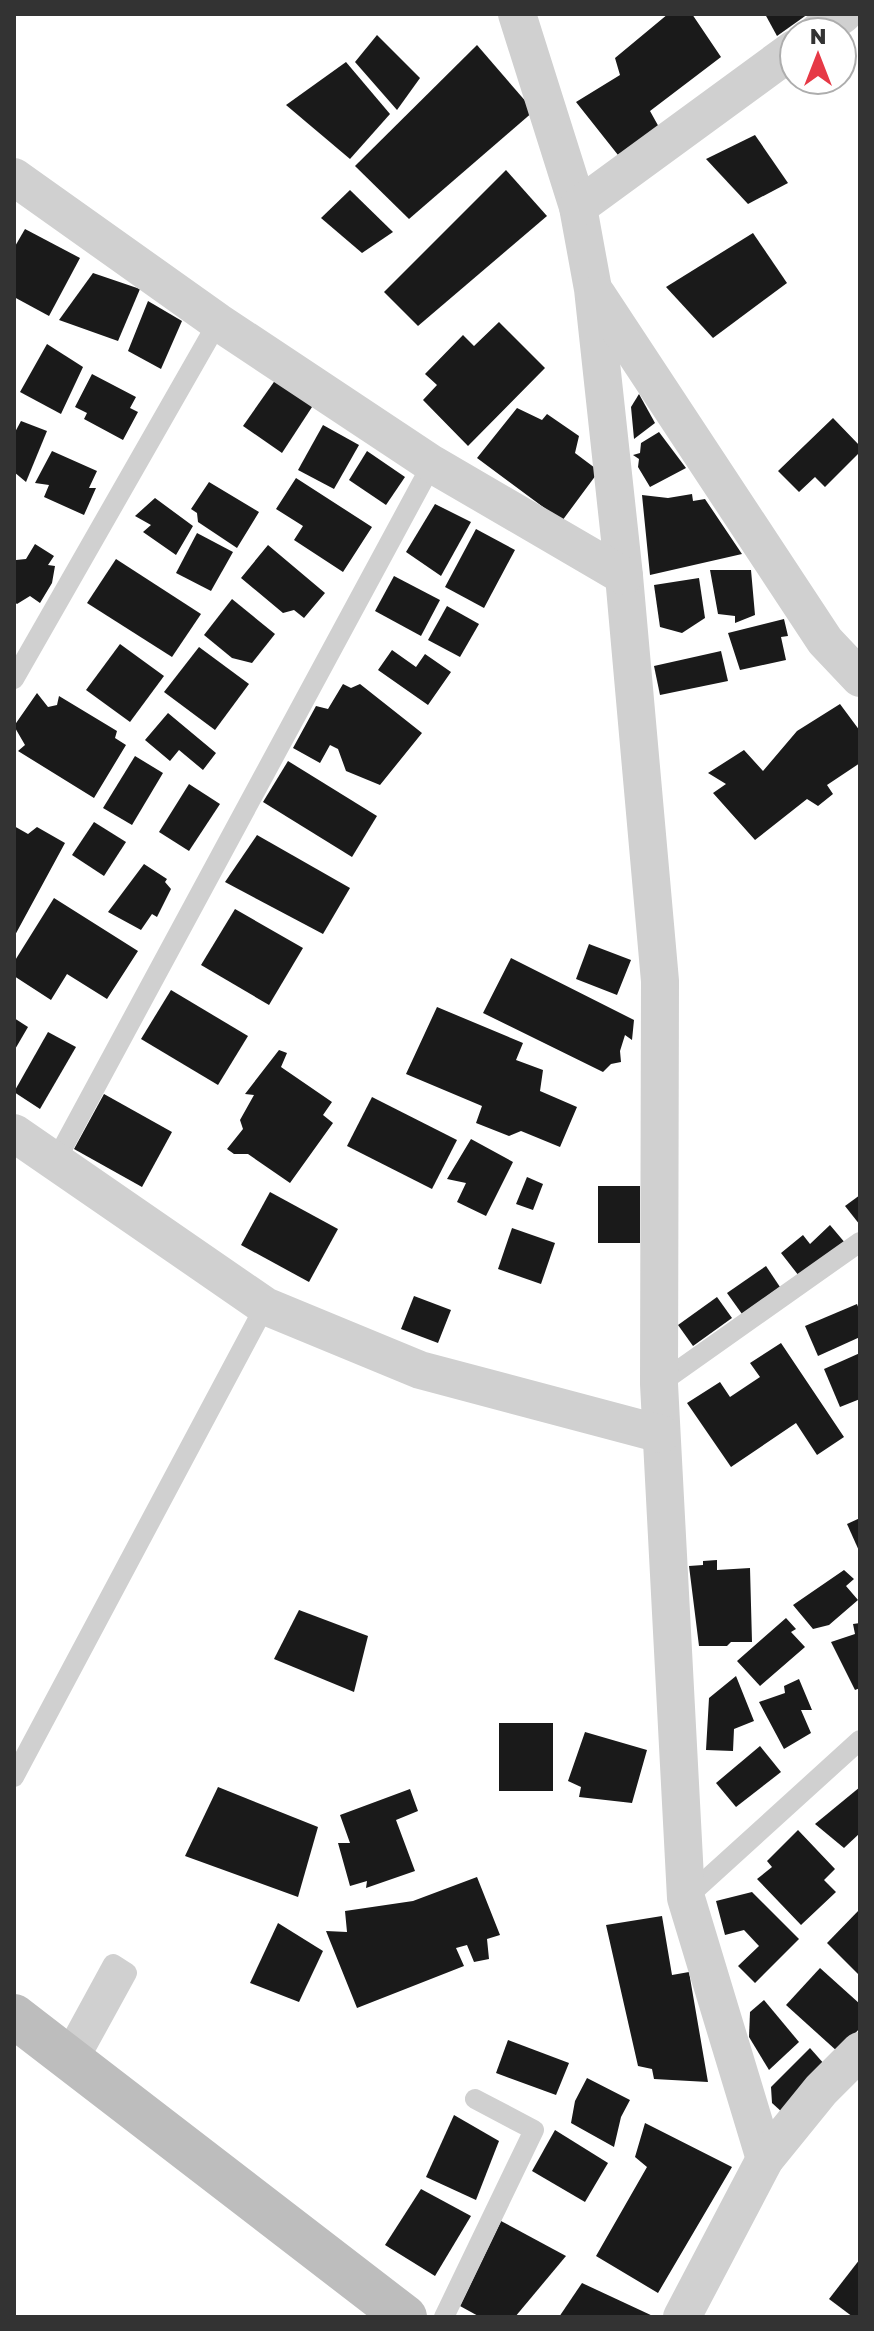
<svg xmlns="http://www.w3.org/2000/svg" width="874" height="2331" viewBox="0 0 874 2331" font-family="'Golos Text',sans-serif">
<rect width="100%" height="100%" fill="#fff"/>
<!-- building -->
<g fill="#1a1a1a">
<path d="M668 14H692L721 57 650 111 660 129 618 155 576 102 620 75 615 58Z"/>
<path d="M765 14H808L777 36Z"/>
<path d="M377 35 420 78 397 110 355 62Z"/>
<path d="M477 45 534 111 409 219 355 166Z"/>
<path d="M346 62 390 114 350 159 286 105Z"/>
<path d="M755 135 788 183 748 204 706 159Z"/>
<path d="M506 170 547 216 418 326 384 292Z"/>
<path d="M350 190 393 232 362 253 321 218Z"/>
<path d="M25 229 80 258 49 316 14 297V248Z"/>
<path d="M753 233 787 283 713 338 666 287Z"/>
<path d="M93 273 140 289 118 341 59 320Z"/>
<path d="M148 301 182 321 161 369 128 351Z"/>
<path d="M499 322 545 368 468 446 423 400 437 385 425 374 463 335 474 346Z"/>
<path d="M47 344 83 367 61 414 20 392Z"/>
<path d="M92 374 136 397 130 408 138 412 123 440 84 419 87 413 75 407Z"/>
<path d="M276 379 314 404 282 453 243 426Z"/>
<path d="M639 394 655 423 634 439 631 407Z"/>
<path d="M517 408 542 420 547 414 579 436 575 453 599 471 562 521 477 458Z"/>
<path d="M833 418 860 446V452L825 487 815 477 799 492 778 471Z"/>
<path d="M21 421 47 431 26 482 14 472V434Z"/>
<path d="M323 425 359 445 334 489 298 470Z"/>
<path d="M659 432 686 468 650 487 638 467 639 459 633 455 640 453 641 443Z"/>
<path d="M52 451 97 471 89 488H96L84 515 44 497 49 485 35 483Z"/>
<path d="M367 451 405 477 386 505 349 480Z"/>
<path d="M296 478 372 527 343 572 294 540 303 526 276 509Z"/>
<path d="M209 482 259 512 237 548 198 522 197 513 191 509Z"/>
<path d="M692 494 693 501 705 499 742 554 650 575 642 495 668 498Z"/>
<path d="M155 498 193 526 176 555 143 532 151 525 135 516Z"/>
<path d="M435 504 471 522 441 576 406 552Z"/>
<path d="M476 529 515 550 484 608 445 587Z"/>
<path d="M197 533 233 552 211 591 176 573Z"/>
<path d="M35 544 54 556 48 565 55 566 52 583 40 603 30 596 17 604 14 602V563L16 560 26 559Z"/>
<path d="M268 545 325 593 304 618 294 610 283 613 241 578Z"/>
<path d="M116 559 201 614 172 657 87 603Z"/>
<path d="M710 570H751L755 615 735 623V616L718 614Z"/>
<path d="M394 576 440 600 421 636 375 611Z"/>
<path d="M699 578 705 618 682 633 660 627 654 585Z"/>
<path d="M232 599 275 634 252 663 232 658 204 635Z"/>
<path d="M447 606 479 624 460 657 428 640Z"/>
<path d="M784 619 788 636 781 637 786 660 740 670 728 633Z"/>
<path d="M120 644 164 676 130 722 86 690Z"/>
<path d="M199 647 249 684 215 730 164 692Z"/>
<path d="M392 650 416 667 425 654 451 672 428 705 378 670Z"/>
<path d="M721 651 728 681 660 695 654 666Z"/>
<path d="M343 684 351 688 360 684 422 733 380 785 346 771 338 749 330 745 320 763 293 748 316 706 328 709Z"/>
<path d="M37 693 48 707 57 705 59 696 117 731 115 738 126 745 94 798 18 751 25 745 14 726Z"/>
<path d="M840 704 860 731V763L827 785 833 794 818 806 807 799 755 840 713 793 726 784 708 773 744 750 763 771 797 731Z"/>
<path d="M168 713 216 753 203 770 179 750 170 761 145 740Z"/>
<path d="M135 756 163 773 132 825 103 808Z"/>
<path d="M288 761 377 816 352 857 263 802Z"/>
<path d="M189 784 220 804 189 851 159 832Z"/>
<path d="M94 822 126 842 104 876 72 855Z"/>
<path d="M14 826 28 834 37 827 65 843 14 937Z"/>
<path d="M257 835 350 888 323 934 225 882Z"/>
<path d="M144 864 167 879 165 882 171 889 157 917 152 914 141 930 108 912Z"/>
<path d="M54 898 138 951 107 999 67 974 51 1000 14 976V962Z"/>
<path d="M235 909 303 948 269 1005 201 965Z"/>
<path d="M589 944 631 960 617 995 576 979Z"/>
<path d="M511 958 634 1020 632 1040 625 1035 620 1051 621 1062 611 1064 603 1072 483 1013Z"/>
<path d="M171 990 248 1036 218 1085 141 1039Z"/>
<path d="M437 1007 523 1043 516 1060 543 1070 540 1091 577 1107 560 1147 521 1131 509 1136 476 1123 482 1106 406 1074Z"/>
<path d="M14 1018 28 1027 14 1051Z"/>
<path d="M48 1032 76 1047 40 1109 14 1092Z"/>
<path d="M279 1050 287 1053 281 1067 332 1102 323 1115 333 1123 290 1183 248 1154H234L227 1149 243 1129 240 1120 254 1095 245 1094Z"/>
<path d="M104 1094 172 1132 142 1187 74 1149Z"/>
<path d="M372 1097 457 1140 432 1189 347 1146Z"/>
<path d="M471 1139 513 1162 486 1216 457 1202 466 1183 447 1179Z"/>
<path d="M527 1177 543 1184 533 1210 516 1204Z"/>
<rect x="598" y="1186" width="42" height="57"/>
<path d="M270 1192 338 1229 309 1282 241 1245Z"/>
<path d="M860 1195V1225L845 1206Z"/>
<path d="M830 1225 846 1244 799 1276 781 1253 803 1235 810 1244Z"/>
<path d="M512 1228 555 1243 541 1284 498 1269Z"/>
<path d="M766 1266 780 1287 742 1314 727 1293Z"/>
<path d="M414 1296 451 1310 438 1343 401 1329Z"/>
<path d="M717 1297 732 1318 693 1346 678 1325Z"/>
<path d="M857 1304 860 1312V1337L818 1356 805 1326Z"/>
<path d="M781 1343 844 1437 817 1455 796 1423 731 1467 687 1403 720 1382 730 1397 760 1377 750 1363Z"/>
<path d="M860 1353V1399L840 1407 824 1369Z"/>
<path d="M860 1518V1553L847 1524Z"/>
<path d="M717 1560V1570L750 1568 752 1642H731L727 1646H699L689 1566 703 1565V1561Z"/>
<path d="M844 1570 854 1579 846 1586 858 1600 829 1625 813 1629 793 1605Z"/>
<path d="M299 1610 368 1636 354 1692 274 1659Z"/>
<path d="M786 1618 796 1629 791 1632 805 1647 760 1686 737 1661Z"/>
<path d="M860 1623V1688L855 1690 831 1642 855 1634 853 1624Z"/>
<path d="M736 1676 754 1721 734 1729 733 1751 706 1750 709 1698Z"/>
<path d="M799 1679 812 1710H801L811 1733 784 1749 759 1702 785 1693 784 1686Z"/>
<rect x="499" y="1723" width="54" height="68"/>
<path d="M585 1732 647 1750 632 1803 579 1797 581 1787 568 1781Z"/>
<path d="M760 1746 781 1772 736 1807 716 1783Z"/>
<path d="M218 1787 318 1827 298 1897 185 1856Z"/>
<path d="M860 1787V1833L844 1848 815 1824Z"/>
<path d="M410 1789 418 1811 396 1820 415 1871 366 1888 367 1881 350 1886 338 1843H350L340 1815Z"/>
<path d="M798 1830 835 1869 824 1880 836 1892 801 1925 757 1879 772 1867 767 1861Z"/>
<path d="M477 1877 500 1935 487 1939 489 1959 474 1962 467 1945 456 1948 464 1966 357 2008 326 1931 347 1932 345 1911 413 1901Z"/>
<path d="M752 1892 799 1939 755 1983 738 1966 759 1946 744 1930 725 1935 716 1901Z"/>
<path d="M860 1909V1976L827 1943Z"/>
<path d="M662 1916 672 1975 689 1972 708 2082 654 2079 652 2069 638 2066 606 1925Z"/>
<path d="M278 1923 323 1951 299 2002 250 1983Z"/>
<path d="M820 1968 860 2004V2028L838 2052 786 2005Z"/>
<path d="M764 2000 799 2042 769 2070 749 2037 750 2012Z"/>
<path d="M508 2040 569 2063 556 2095 496 2073Z"/>
<path d="M810 2048 825 2065 783 2113 772 2103 771 2087Z"/>
<path d="M587 2078 630 2100 621 2117 614 2147 571 2123 575 2101Z"/>
<path d="M454 2115 499 2141 476 2200 426 2177Z"/>
<path d="M645 2123 732 2167 658 2293 596 2256 647 2167 635 2157Z"/>
<path d="M555 2130 608 2163 585 2202 532 2171Z"/>
<path d="M421 2189 471 2216 435 2276 385 2245Z"/>
<path d="M501 2221 566 2256 515 2317H480L460 2306Z"/>
<path d="M860 2259V2317H853L829 2299Z"/>
<path d="M582 2283 655 2317H559Z"/>
</g>
<g fill="none" stroke-linecap="round" stroke-linejoin="round">
<!-- lane -->
<g stroke="#d0d0d0" stroke-width="20">
<path d="M14 679 218 322"/>
<path d="M55 1162 432 464"/>
<path d="M659 1384 860 1242"/>
<path d="M14 1777 265 1306"/>
<path d="M686 1898 860 1740"/>
<path d="M64 2054 113 1964 127 1973 77 2064"/>
<path d="M444 2317 534 2130 475 2099"/>
</g>
<!-- street -->
<g stroke="#d0d0d0" stroke-width="38">
<path d="M517 14 578 207 593 289 624 576 660 981 659 1384 686 1898 765 2159"/>
<path d="M818 32 843 14"/>
<path d="M14 177 218 322 432 464 624 576"/>
<path d="M578 207 794 49"/>
<path d="M597 295 825 641 860 678"/>
<path d="M14 1133 265 1306 420 1370 661 1434"/>
<path d="M682 2317 765 2159 821 2090 860 2051"/>
</g>
<!-- secondary -->
<path stroke="#bdbdbd" stroke-width="44" d="M14 2016 405 2317"/>
</g>
<!-- border -->
<rect width="874" height="2331" fill="none" stroke="#333333" stroke-width="32"/>
<!-- north arrow -->
<g transform="translate(818 56)"><circle r="38" fill="#ffffff" stroke="#adadad" stroke-width="2"/>
<path d="M0-6L14 30L0 20L-14 30Z" fill="#e63946"/>
<text y="-12" font-size="22" font-weight="bold" text-anchor="middle" fill="#333333">N</text>
</g>
</svg>
